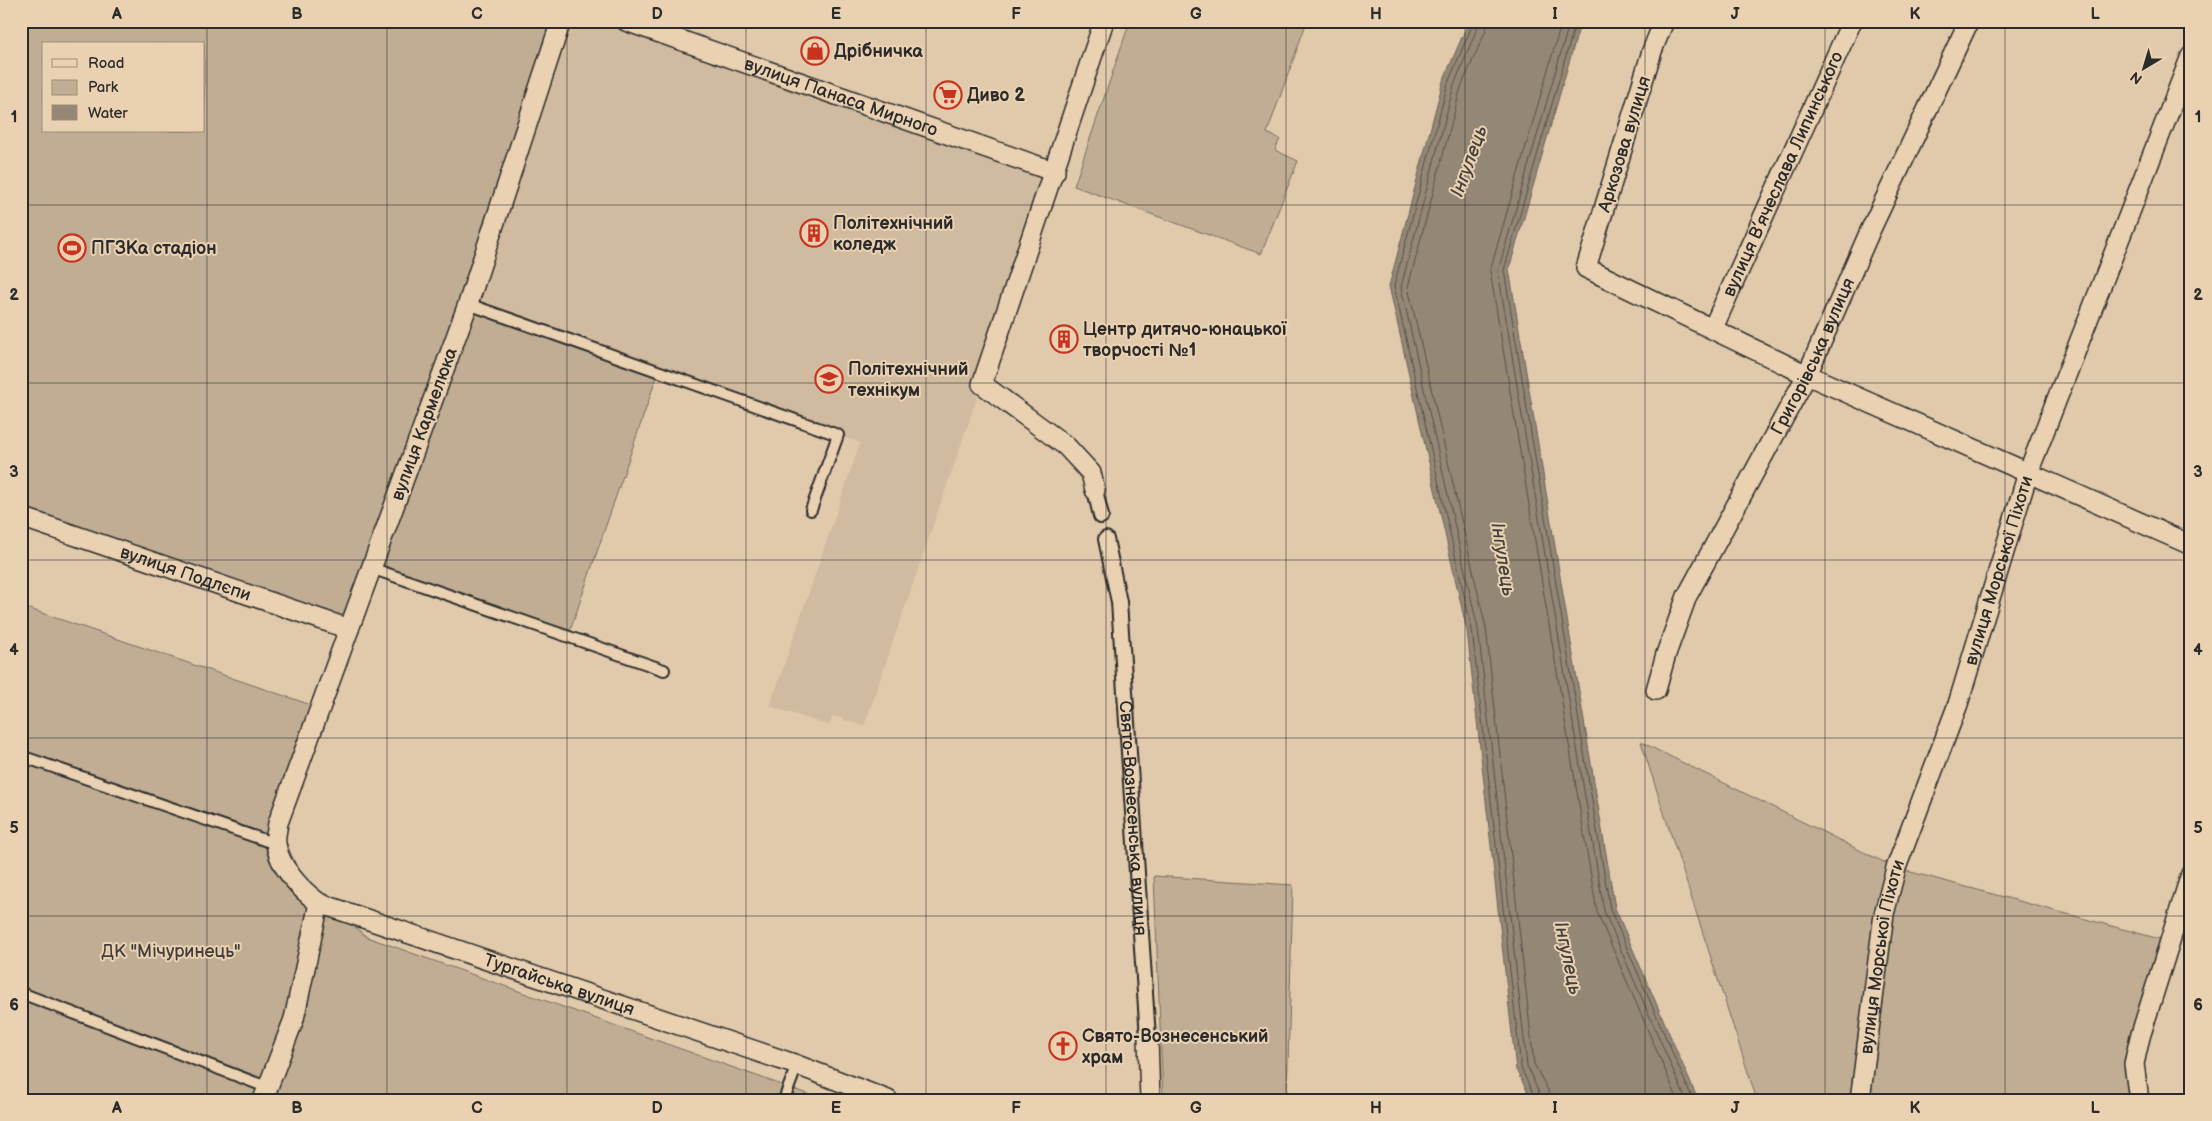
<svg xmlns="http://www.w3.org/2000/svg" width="2212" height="1121" viewBox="0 0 2212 1121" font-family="'Balsamiq Sans',sans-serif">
<rect width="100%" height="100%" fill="#e1caac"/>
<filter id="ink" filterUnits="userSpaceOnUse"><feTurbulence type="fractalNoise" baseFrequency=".02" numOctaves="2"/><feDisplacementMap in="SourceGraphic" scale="10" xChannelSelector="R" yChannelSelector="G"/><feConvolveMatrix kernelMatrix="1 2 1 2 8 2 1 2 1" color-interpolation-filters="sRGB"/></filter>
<g filter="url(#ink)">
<!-- built -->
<path fill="#d0bba0" d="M561 21H626L1055 172 864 726 833 716 829 726 770 706 860 443 468 304Z"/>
<!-- green -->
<g fill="#c0ad94" stroke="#766c60" fill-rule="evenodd">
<path d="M21 21H561L468 304 658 373 568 637 372 568 349 629 21 517ZM44 44H204V131H44Z"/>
<path d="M1130 21H1307L1267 133 1280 139 1275 150 1298 161 1261 254 1074 186Z"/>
<path d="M21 606 320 708 278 824 305 886 367 937 824 1100H21Z"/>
<path d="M1641 742 1896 868 2171 942 2134 1064 2139 1100H1757Z"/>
<path d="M1154 876 1293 885 1287 1100H1163Z"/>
</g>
<!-- water -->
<path fill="#948776" stroke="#6a6258" d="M1469 21H1581L1509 269 1615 908 1698 1100H1532L1516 1070 1467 631 1389 286 1443 81Z"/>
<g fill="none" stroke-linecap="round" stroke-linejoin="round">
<!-- shore -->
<g stroke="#555049" stroke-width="1">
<path d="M1474 21 1448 83 1394 286 1472 630 1521 1068 1536 1100"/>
<path d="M1480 21 1454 85 1401 287 1478 629 1527 1066 1542 1100"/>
<path d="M1487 21 1486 30 1461 87 1408 287 1486 628 1534 1064 1548 1090 1550 1100"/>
<path d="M1562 21 1490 271 1597 912 1678 1100"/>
<path d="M1570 21 1498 271 1604 911 1686 1100"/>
<path d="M1576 21 1504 270 1610 909 1693 1100"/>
</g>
<!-- service casing -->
<g stroke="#2b2b2b" stroke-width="14">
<g id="service">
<path d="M468 304 838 435 811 510"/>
<path d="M371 568 664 670"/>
<path d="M21 756 276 844"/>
<path d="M21 993 269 1088"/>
<path d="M784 1100 797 1065"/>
</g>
</g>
<!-- pedestrian casing -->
<g stroke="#2b2b2b" stroke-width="18">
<g id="pedestrian">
<path d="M1095 490 1101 516"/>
<path id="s1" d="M1106 539 1119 602 1148 1038"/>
</g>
</g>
<!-- minor casing -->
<g stroke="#2b2b2b" stroke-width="22">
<g id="minor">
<path id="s2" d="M561 21 468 304 278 823C277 830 275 837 276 843 278 866 302 891 319 903L797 1065 888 1100"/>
<path id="s3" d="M626 21 1055 172"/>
<path d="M1664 21 1652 51 1586 268 1807 375 2191 545"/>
<path id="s4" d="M1713 328 1852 21"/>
<path d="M1095 490 1091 473 1066 446 982 384 1104 21"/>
<path id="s5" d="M21 517 349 629"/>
<path id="s6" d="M1656 690 1666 654 1687 596 1807 375 1870 231 1969 21"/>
<path d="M1148 1038 1150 1100"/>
<path d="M263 1100 294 1019 319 903"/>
<path id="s7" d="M1860 1100 1884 914 1896 868 1958 704 2028 473 2191 56"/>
<path d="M2139 1100 2134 1064 2140 1037 2191 874"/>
</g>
</g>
<!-- service -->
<use href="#service" stroke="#e9d1b1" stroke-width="10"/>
<!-- pedestrian -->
<use href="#pedestrian" stroke="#e9d1b1" stroke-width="14"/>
<!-- minor -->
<use href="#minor" stroke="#e9d1b1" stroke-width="19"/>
</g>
</g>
<!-- grid -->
<path fill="none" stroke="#2b2b2b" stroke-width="1" stroke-opacity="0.55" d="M207 21V1100M387 21V1100M567 21V1100M746 21V1100M926 21V1100M1106 21V1100M1286 21V1100M1465 21V1100M1645 21V1100M1825 21V1100M2005 21V1100M21 205H2191M21 383H2191M21 560H2191M21 738H2191M21 916H2191"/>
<!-- icons -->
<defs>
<g id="shop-ring" transform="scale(1.4375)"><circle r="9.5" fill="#e9d1b1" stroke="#c8321e" stroke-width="1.5"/><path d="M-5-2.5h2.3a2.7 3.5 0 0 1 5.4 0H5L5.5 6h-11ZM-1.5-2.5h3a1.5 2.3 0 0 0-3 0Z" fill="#c8321e"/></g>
<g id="supermarket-ring" transform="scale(1.4375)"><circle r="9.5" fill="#e9d1b1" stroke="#c8321e" stroke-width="1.5"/><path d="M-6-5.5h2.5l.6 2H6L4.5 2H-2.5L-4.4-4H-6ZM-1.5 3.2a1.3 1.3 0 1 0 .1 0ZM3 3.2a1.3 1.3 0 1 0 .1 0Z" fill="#c8321e"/></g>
<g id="building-ring" transform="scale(1.4375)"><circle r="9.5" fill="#e9d1b1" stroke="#c8321e" stroke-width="1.5"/><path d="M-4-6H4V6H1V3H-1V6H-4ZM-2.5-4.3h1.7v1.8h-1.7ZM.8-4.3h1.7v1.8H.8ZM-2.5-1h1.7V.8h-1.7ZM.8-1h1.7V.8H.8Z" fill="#c8321e"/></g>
<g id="stadium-ring" transform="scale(1.4375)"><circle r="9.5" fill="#e9d1b1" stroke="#c8321e" stroke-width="1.5"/><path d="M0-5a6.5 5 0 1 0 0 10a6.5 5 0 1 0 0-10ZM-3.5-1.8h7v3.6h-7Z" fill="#c8321e"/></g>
<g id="university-ring" transform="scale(1.4375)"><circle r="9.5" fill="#e9d1b1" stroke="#c8321e" stroke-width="1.5"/><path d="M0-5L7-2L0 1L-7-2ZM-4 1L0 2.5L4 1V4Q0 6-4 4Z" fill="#c8321e"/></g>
<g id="church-ring" transform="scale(1.4375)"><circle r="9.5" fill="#e9d1b1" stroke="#c8321e" stroke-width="1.5"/><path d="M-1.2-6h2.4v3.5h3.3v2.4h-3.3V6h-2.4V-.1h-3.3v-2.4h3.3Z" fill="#c8321e"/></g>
</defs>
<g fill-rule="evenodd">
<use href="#shop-ring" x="815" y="51"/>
<use href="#supermarket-ring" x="948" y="95"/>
<use href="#building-ring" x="814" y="233"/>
<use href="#stadium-ring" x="72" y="248"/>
<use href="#building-ring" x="1064" y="339"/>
<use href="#university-ring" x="829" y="379"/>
<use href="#church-ring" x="1063" y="1046"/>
</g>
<g text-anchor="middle" stroke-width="4" stroke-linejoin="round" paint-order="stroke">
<!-- poi labels -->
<g font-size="18" font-weight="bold" fill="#2b2b2b" stroke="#e9d1b1" text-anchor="start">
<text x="834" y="57">Дрібничка</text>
<text x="967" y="101">Диво 2</text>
<text x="833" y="229">Політехнічний<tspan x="833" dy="21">коледж</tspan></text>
<text x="91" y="254">ПГЗКа стадіон</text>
<text x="1083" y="335">Центр дитячо-юнацької<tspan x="1083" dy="21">творчості №1</tspan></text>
<text x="848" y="375">Політехнічний<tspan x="848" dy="21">технікум</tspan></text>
<text x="1082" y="1042">Свято-Вознесенський<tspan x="1082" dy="21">храм</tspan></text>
</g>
<!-- street labels -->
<g font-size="18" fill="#2b2b2b" stroke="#e9d1b1">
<text dy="6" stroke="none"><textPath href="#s3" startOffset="228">вулиця Панаса Мирного</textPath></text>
<text transform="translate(1624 144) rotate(-73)" y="6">Аркозова вулиця</text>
<text dy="6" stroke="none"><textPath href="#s4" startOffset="169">вулиця В’ячеслава Липинського</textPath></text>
<text dy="6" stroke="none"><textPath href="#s6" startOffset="370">Григорівська вулиця</textPath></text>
<text transform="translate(424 424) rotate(-70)" y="6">вулиця Кармелюка</text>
<text dy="6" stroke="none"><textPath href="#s7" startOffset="550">вулиця Морської Піхоти</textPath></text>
<text dy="6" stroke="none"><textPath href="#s5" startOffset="174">вулиця Подлєпи</textPath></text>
<text dy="6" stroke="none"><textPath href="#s1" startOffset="281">Свято-Вознесенська вулиця</textPath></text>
<text dy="6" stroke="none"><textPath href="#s7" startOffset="145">вулиця Морської Піхоти</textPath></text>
<text dy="6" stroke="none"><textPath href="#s2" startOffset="1200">Тургайська вулиця</textPath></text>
</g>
<!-- park labels -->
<g font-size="18" fill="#413e3b" stroke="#e9d1b1">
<text x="171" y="957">ДК "Мічуринець"</text>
</g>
<!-- water labels -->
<g font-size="19" font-style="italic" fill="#45423e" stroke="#e9d1b1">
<text transform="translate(1468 161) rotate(-70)" y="7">Інгулець</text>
<text transform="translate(1504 559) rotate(81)" y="7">Інгулець</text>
<text transform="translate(1569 958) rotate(78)" y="7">Інгулець</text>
</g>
</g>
<!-- margin -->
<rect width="2212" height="1121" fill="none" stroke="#e9d1b1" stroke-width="55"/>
<!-- legend -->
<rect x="42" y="42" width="162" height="90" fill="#e9d1b1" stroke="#9d8f7b"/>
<rect x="52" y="59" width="25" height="8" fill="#e9d1b1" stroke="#9d8f7b"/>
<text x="88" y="68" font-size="15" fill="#2b2b2b">Road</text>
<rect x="52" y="80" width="25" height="15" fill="#c0ad94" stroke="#9d8f7b"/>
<text x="88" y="92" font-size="15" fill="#2b2b2b">Park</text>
<rect x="52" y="105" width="25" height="15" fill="#948776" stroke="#9d8f7b"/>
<text x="88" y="118" font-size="15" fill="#2b2b2b">Water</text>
<!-- north arrow -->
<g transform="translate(2144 68) rotate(218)" stroke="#e9d1b1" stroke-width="4" paint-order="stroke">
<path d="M0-4L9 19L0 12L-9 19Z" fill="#2b2b2b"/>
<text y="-8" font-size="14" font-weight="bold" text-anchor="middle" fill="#2b2b2b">N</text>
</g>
<rect x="28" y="28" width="2156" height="1066" fill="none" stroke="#2b2b2b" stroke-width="2"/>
<g font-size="16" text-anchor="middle" font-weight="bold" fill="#2b2b2b">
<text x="117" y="19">A</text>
<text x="297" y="19">B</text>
<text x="477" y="19">C</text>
<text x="657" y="19">D</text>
<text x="836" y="19">E</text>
<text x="1016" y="19">F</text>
<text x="1196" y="19">G</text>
<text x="1376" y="19">H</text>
<text x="1555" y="19">I</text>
<text x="1735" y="19">J</text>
<text x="1915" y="19">K</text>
<text x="2095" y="19">L</text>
<text x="14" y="122">1</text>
<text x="2198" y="122">1</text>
<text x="14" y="300">2</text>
<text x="2198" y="300">2</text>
<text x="14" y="477">3</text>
<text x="2198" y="477">3</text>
<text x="14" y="655">4</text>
<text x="2198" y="655">4</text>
<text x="14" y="833">5</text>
<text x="2198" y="833">5</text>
<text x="14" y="1010">6</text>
<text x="2198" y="1010">6</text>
<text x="117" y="1113">A</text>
<text x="297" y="1113">B</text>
<text x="477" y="1113">C</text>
<text x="657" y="1113">D</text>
<text x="836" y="1113">E</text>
<text x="1016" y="1113">F</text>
<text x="1196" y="1113">G</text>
<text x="1376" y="1113">H</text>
<text x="1555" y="1113">I</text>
<text x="1735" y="1113">J</text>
<text x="1915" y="1113">K</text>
<text x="2095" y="1113">L</text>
</g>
</svg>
